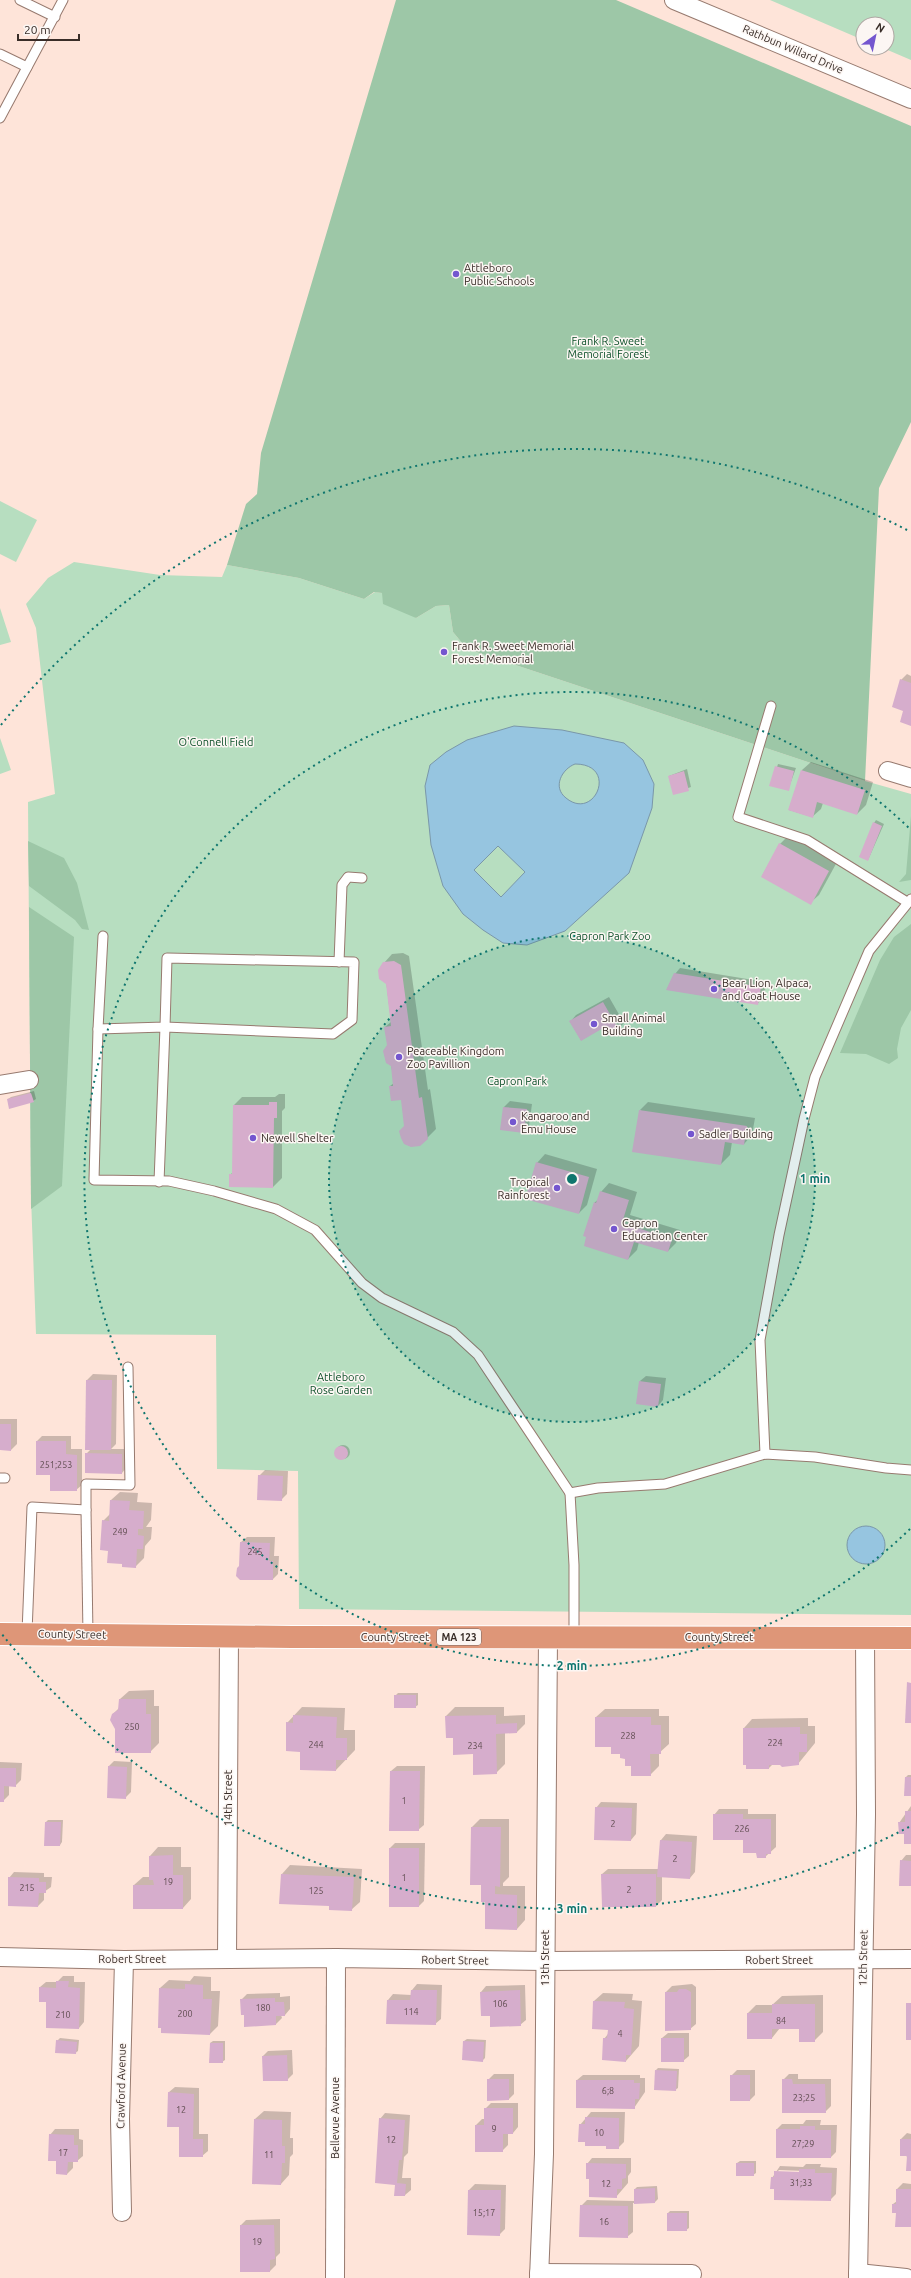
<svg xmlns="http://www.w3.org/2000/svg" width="911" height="2278" viewBox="0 0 911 2278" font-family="Ubuntu,sans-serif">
<rect width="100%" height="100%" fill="#fee4d9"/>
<!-- green -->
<g fill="#b7dec0">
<path d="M770 0H911V60L883 48H887V24H863V40Z"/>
<path d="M0 501 37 520 16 562 0 554Z"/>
<path d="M74 562 160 575 222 577 227 565 299 578 364 599 375 592 382 593 416 618 436 606 449 605 453 632 467 649 865 781 911 794V1615L299 1609 298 1471 217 1469 216 1335 36 1334 31 1197 28 802 55 794 36 628 26 604 48 578Z"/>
<path d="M0 608 11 642 0 645Z"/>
<path d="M0 738 11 770 0 774Z"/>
</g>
<!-- forest -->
<g fill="#9dc7a7">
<path d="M396 0H616L911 126V422L879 488 865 781 467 649 453 632 449 605 436 606 416 618 383 604 382 593 374 592 364 599 299 578 227 565 246 504 257 494 261 453Z"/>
<path d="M911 816V880L899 882 906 874Z"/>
<path d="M28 841 64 858 77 883 89 930 82 929 75 920 29 886Z"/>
<path d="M29 907 74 937 62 1186 31 1209Z"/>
<path d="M911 924V1010L901 1028 897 1049 898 1058 889 1064 866 1054 840 1053 880 960 894 937Z"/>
</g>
<!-- water -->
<g fill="#96c5e0" stroke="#7a97a9" fill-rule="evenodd">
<path d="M514 726 562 730 624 743 643 760 654 784 652 808 629 873 565 931 527 945 503 943 483 930 463 914 443 886 431 845 425 786 430 765 446 752 467 740ZM575 764C619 764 595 822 566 798 552 787 562 769 575 764ZM498 846 525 872 501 897 474 870Z"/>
<circle cx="866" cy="1545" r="19"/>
</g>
<!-- shadow -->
<g fill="#0003" fill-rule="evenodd">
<path d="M907 674 911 676V725L904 710 901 680Z"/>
<path d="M811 762 873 782 866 805 857 814 823 803 821 809 812 817 789 810 802 770Z"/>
<path d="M778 764 796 768 788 790 771 785Z"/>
<path d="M687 769 691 787 674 793 669 776Z"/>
<path d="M876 820 884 824 868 860 874 823Z"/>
<path d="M789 835 837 862 819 895 810 903 762 876 780 844Z"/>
<path d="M403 953 409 956 428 1090 430 1089 436 1129 427 1138 405 1126 402 1099 390 1086 394 1083 385 1027 391 1022 384 963 392 954Z"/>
<path d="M680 968 766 982 764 998 758 1003 675 974Z"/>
<path d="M609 997 624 1023 618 1029 610 1034 605 1026 571 1021 576 1015Z"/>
<path d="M34 1091 36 1099 33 1101 8 1099 11 1097Z"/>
<path d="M279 1094H285V1108L282 1111V1178L273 1187 230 1175 233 1172 234 1105 242 1097H275Z"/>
<path d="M510 1101 532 1104 529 1126 524 1132 501 1129 504 1107Z"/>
<path d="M648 1102 755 1118 752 1135 744 1144 732 1142 730 1155 721 1164 640 1110Z"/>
<path d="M545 1154 597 1169 587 1205 579 1213 537 1163Z"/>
<path d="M609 1183 637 1192 630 1215 680 1230 676 1243 668 1251 639 1242 637 1250 628 1259 594 1203 599 1199 601 1192Z"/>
<path d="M93 1374 117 1375 116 1444 111 1449H128L127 1467 122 1473 86 1454 91 1449 87 1380Z"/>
<path d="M646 1376 666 1378 663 1400 658 1406 640 1381Z"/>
<path d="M0 1419H17V1444L11 1450 0 1449Z"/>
<path d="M42 1436H71V1449H82V1485L76 1490 51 1474 37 1441Z"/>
<circle cx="343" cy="1452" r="7"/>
<path d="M265 1470 288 1471 287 1494 281 1500 259 1476Z"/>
<path d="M120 1492 138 1493 137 1502 152 1503 151 1520 146 1527H152L151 1539 145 1546 144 1558 135 1567 124 1563 109 1550 103 1521 110 1514 111 1500Z"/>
<path d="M247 1537H275L274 1556H279L278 1574 273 1579 240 1566 241 1542Z"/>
<path d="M154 1690V1706H159V1743L150 1752 116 1729 113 1714 120 1707V1699L129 1691Z"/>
<path d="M398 1693H418V1705L415 1707 395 1696Z"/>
<path d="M302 1707 345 1708 344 1730H355V1750L336 1770 301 1751 287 1723Z"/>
<path d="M455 1707H504V1716L525 1715V1724L517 1732 505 1733V1764L496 1773 454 1737H447L446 1716Z"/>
<path d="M605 1709H659V1716H669V1744L659 1753V1766L650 1775 632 1765 612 1746 596 1717Z"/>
<path d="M808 1718V1726H815V1743L798 1764H773L769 1768 744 1728 752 1719Z"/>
<path d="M114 1761 132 1762 131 1792 125 1798 109 1766Z"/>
<path d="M0 1762 22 1763 21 1780 15 1786H9V1795L3 1801H0Z"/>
<path d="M397 1766H425L424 1825 418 1830 391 1771Z"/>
<path d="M908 1775H911V1795L906 1777Z"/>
<path d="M601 1802 637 1803 636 1834 631 1840 596 1808Z"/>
<path d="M911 1806V1843L899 1823Z"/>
<path d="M719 1809H748V1814H776V1847L765 1857 757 1852 714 1815Z"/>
<path d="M480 1819H509V1877L503 1883V1886H525V1920L517 1929 486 1901 472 1827Z"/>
<path d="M48 1820H63L62 1842 60 1845 46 1822Z"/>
<path d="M666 1834 697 1836 695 1872 690 1878 662 1876V1900L656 1906H603L602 1874 608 1869H659L661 1840Z"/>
<path d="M395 1843H425L424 1901 419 1906 390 1848Z"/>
<path d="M158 1847H181V1867H191V1899L183 1908 134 1885 143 1877H150V1856Z"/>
<path d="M906 1855H911V1885L901 1861Z"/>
<path d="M290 1865 362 1869 360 1902 351 1910 282 1874Z"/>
<path d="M14 1872 44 1873V1877H52L51 1887 44 1892V1900L38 1906 9 1878Z"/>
<path d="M63 1976H74V1982H85L84 2022 79 2028 48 2001 40 1987 46 1982H57Z"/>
<path d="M194 1976 211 1977V1991H220L218 2026 210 2034 160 1988 169 1980 190 1981Z"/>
<path d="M417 1984 442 1985 441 2019 435 2024 387 2023 388 2000 393 1994 411 1995 412 1990Z"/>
<path d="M692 1984 696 1987V2024L690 2029 666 2030V1992L672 1986Z"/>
<path d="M525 1985 526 2020 520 2025 491 2015H482L481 1992 486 1986Z"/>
<path d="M280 1993V1997L290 1996V2009L285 2015H281L282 2018 276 2024 245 2014 241 2000 247 1994Z"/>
<path d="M603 1993 633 1994 632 2000 642 2001 639 2046 626 2061 604 2039 608 2034 609 2029 594 2001Z"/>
<path d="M823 1995V2032L814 2041 800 2028H780L772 2038 748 2013 756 2005H772L782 1996Z"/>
<path d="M668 2033H689V2056L683 2061 662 2038Z"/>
<path d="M60 2038 79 2040 78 2051 75 2053 57 2041Z"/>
<path d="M467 2039 486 2040 485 2058 482 2061 464 2041Z"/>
<path d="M213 2041H225V2060L222 2062 210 2043Z"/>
<path d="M292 2050 293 2074 287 2080 263 2056 268 2051Z"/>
<path d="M658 2068 679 2069 678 2088 675 2090 656 2070Z"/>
<path d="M737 2070H755V2095L750 2100 731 2076Z"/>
<path d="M494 2074H514V2094L509 2099 488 2080Z"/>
<path d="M789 2074H798V2079H831V2106L825 2112 783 2080Z"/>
<path d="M583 2075H640V2078H645V2092L634 2108 577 2080Z"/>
<path d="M175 2087 199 2088V2134H208V2151L202 2156 180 2126 169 2092Z"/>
<path d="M491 2103H518V2127L513 2133H508V2145L502 2151 476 2125 482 2119H485V2109Z"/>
<path d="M264 2111 291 2112 290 2138H293V2154L290 2157 289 2175 281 2184 255 2119Z"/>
<path d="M591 2112H625L624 2142 618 2148 607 2145 580 2125Z"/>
<path d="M385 2113 410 2115 408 2153 404 2157 402 2178H411V2190L405 2195 396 2184 380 2119Z"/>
<path d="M806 2120H821L820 2125H837L836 2152 831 2157 777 2129 782 2124H803Z"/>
<path d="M55 2129H79V2139L83 2140V2156L77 2161H73V2168L67 2174 57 2160 50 2135Z"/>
<path d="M907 2133 911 2134V2170L901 2139Z"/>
<path d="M592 2158H631V2172L628 2176V2183L616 2197 590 2178 587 2164Z"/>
<path d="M740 2161H756V2173L753 2175 737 2163Z"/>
<path d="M806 2164H821L820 2167 837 2168 836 2194 830 2200 775 2188 772 2178 780 2166 803 2167ZM779 2170 804 2171V2173L777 2172Z"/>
<path d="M903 2183 911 2184V2226L897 2212 893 2204 897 2201V2189Z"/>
<path d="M475 2184 506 2185 505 2229 499 2235 468 2234 469 2190Z"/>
<path d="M657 2186 658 2199 655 2202 633 2203V2232L627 2237 581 2206 587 2200 635 2201V2189L637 2187Z"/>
<path d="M670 2211H689V2228L686 2230 668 2213Z"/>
<path d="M280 2219V2253L276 2257V2265L270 2271H241V2225L246 2220Z"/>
</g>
<!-- building -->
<g fill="#d6adcc">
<path d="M900 679 911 683V726L900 722 903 711 892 707Z"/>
<path d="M775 766 794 771 789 791 769 786Z"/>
<path d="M801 770 865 790 857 815 817 802 813 818 788 810Z"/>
<path d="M684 771 689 791 673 795 668 776Z"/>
<path d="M873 822 882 826 868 861 859 857Z"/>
<path d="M779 843 829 871 811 905 761 877Z"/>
<path d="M394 961 401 965 419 1098 422 1097 428 1139 420 1146 411 1147 404 1144 401 1138 399 1131 404 1126 401 1100 391 1101 389 1086H393L391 1066 386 1063 383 1051 387 1045 384 1027 391 1026 386 984 379 979 378 970 383 962Z"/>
<path d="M674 973 761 987 758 1005 666 990Z"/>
<path d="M603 1002 619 1030 609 1035 605 1027 581 1041 569 1021Z"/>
<path d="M31 1093 34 1102 9 1109 7 1099Z"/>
<path d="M269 1102H277V1118H274L273 1188 229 1187V1174H232L233 1105H269Z"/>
<path d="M503 1107 527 1109 524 1133 500 1130Z"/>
<path d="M639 1110 747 1126 744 1145 725 1142 721 1165 632 1152Z"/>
<path d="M536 1162 589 1177 579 1214 525 1199Z"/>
<path d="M600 1191 629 1200 622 1223 672 1239 668 1252 634 1242 628 1260 584 1246 586 1237 583 1236 594 1202 596 1203Z"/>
<path d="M86 1380H112L111 1450H85Z"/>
<path d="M639 1381 661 1384 658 1407 636 1404Z"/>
<path d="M0 1424H11V1451L0 1450Z"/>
<path d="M36 1441H66V1454L77 1455V1491H50V1475H36Z"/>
<circle cx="341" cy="1453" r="7"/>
<path d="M85 1453 122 1454V1474L85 1473Z"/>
<path d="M258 1475 283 1476 282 1501 257 1500Z"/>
<path d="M110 1500 130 1501 129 1510 144 1511 143 1529H138V1535L144 1536 143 1549H137L136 1568 122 1567V1564L107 1563 108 1551 100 1550 102 1520 109 1521Z"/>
<path d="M240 1542 270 1543 269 1561H273V1580H240L236 1576 237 1568 239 1566Z"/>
<path d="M907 1682 911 1683V1723H905Z"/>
<rect x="394" y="1695" width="22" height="13"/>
<path d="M119 1699H146V1714H151V1753H115V1729L110 1720 112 1714 118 1710Z"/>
<path d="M293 1715 337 1717 336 1738H347V1760H336V1771L300 1770V1752L286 1751V1722L293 1723Z"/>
<path d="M496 1715V1724L517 1723V1733L496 1734 497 1774 473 1775V1754L453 1755V1738H446L445 1716Z"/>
<path d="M595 1717H651V1725H661V1754H650L651 1776H631V1766H625V1759L620 1758V1754H611V1747H595Z"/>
<path d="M800 1727V1734H807V1752H799V1765L782 1767 780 1765H769V1769H746V1765H743V1728Z"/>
<path d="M108 1766 127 1767 126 1799 107 1798Z"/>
<path d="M0 1768H16V1787L4 1786V1802H0Z"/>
<path d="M390 1771H420L419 1831H389Z"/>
<path d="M905 1777H911V1796H904Z"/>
<path d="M595 1807 632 1808 631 1841 594 1840Z"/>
<path d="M905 1811H911V1844H904V1834H899L898 1822H905Z"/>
<path d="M713 1814H743V1819H771V1854H766V1858H757L756 1853H743V1840H713Z"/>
<path d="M45 1822H61L60 1846H44Z"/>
<path d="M471 1827H501L500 1887 495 1886V1894L517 1895V1930L485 1929V1902H481V1885H470Z"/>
<path d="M660 1840 692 1842 690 1879 657 1877Z"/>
<rect x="389" y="1848" width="30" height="59"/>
<path d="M173 1855V1875H183V1909H133V1885H154L153 1880H149V1856Z"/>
<path d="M900 1860 911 1861V1886H899Z"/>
<path d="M281 1874 354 1877 352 1911 329 1910V1906L279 1904Z"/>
<path d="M601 1874H656V1907H602Z"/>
<path d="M8 1877 39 1878V1882H46V1893H39L38 1907 8 1906Z"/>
<path d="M56 1981H69L68 1987 80 1988 79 2029 46 2028V2002H39V1987L56 1988Z"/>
<path d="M185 1984 203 1985V1999H212L210 2035 161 2033V2028H158L159 1988 185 1989Z"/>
<path d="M679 1989H686L691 1992V2030L665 2031V1992H677Z"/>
<path d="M411 1990H437L436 2025 386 2024 387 2000H410Z"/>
<path d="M520 1990 521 2026 490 2027V2016H481L480 1992Z"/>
<path d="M275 1998V2002H284L285 2016H276V2025L244 2027V2015H241L240 1999Z"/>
<path d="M593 2001 625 2002 624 2008 634 2009 631 2055H626V2062L602 2060 603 2038H607L608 2030 592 2029Z"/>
<rect x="906" y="2003" width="5" height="37"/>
<path d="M772 2004H815V2042H799V2029H772V2039H747V2013H772Z"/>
<rect x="661" y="2038" width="23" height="24"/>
<path d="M56 2040 77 2042 76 2054 55 2053Z"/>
<path d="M463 2041 484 2042 483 2062 462 2060Z"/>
<path d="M210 2043H223V2063H209Z"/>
<path d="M287 2055 288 2081H263L262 2056Z"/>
<path d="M655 2070 677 2071 676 2091 654 2090Z"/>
<rect x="730" y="2075" width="20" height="26"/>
<path d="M487 2079H509V2100L487 2101Z"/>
<path d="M782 2079H792L793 2084H825L826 2113H782Z"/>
<path d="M576 2080H634V2083H640L639 2099H635V2109L576 2108Z"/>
<path d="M168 2092 194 2094 193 2139H203V2157H179V2127H167Z"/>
<path d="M484 2108H513V2134H503V2152H475V2125H484Z"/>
<path d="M585 2117 619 2118V2149H606V2146H585V2142H578L579 2124H585Z"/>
<path d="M379 2118 405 2120 402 2160H399L397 2183 406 2184 405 2196H394L395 2185 375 2183Z"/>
<path d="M254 2119 282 2120V2146H285V2163H282L281 2185 252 2184Z"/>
<path d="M800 2126H815V2130H831V2158H776V2129H800Z"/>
<path d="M49 2134 74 2135V2145H78V2162H68L67 2175 56 2174V2161H48Z"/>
<path d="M900 2139H911V2171H906L907 2156H900Z"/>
<path d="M586 2163 626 2164V2178L622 2179V2189H617V2198L589 2197V2179H586Z"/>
<rect x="736" y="2163" width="18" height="13"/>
<path d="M799 2169H815V2173H832L831 2201 774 2200V2189H770L771 2177H774V2171L799 2172Z"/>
<path d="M655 2188V2203L634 2204V2189Z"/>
<path d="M896 2189H911V2227H895L896 2213H892V2204H896Z"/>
<path d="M468 2190H501L500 2236 467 2235Z"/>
<path d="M580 2205 628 2206V2238L579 2237Z"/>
<rect x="667" y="2213" width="20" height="18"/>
<path d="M240 2225H274L275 2259 270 2260V2272H240Z"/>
</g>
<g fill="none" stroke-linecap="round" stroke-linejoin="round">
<!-- service casing -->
<g stroke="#977a6f" stroke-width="11">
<g id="service">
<path d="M20 0 55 17"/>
<path d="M0 54 27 67"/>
<path d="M0 118 63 0"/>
<path d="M771 706 738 817 807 840 907 902"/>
<path d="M103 936 98 1029 94 1180 169 1181 214 1191 276 1209 315 1230 362 1283 382 1298 453 1332 478 1355 570 1493 598 1488 665 1484 765 1454 815 1457 886 1468 911 1470"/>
<path d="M339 962 342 885 348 877 362 878"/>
<path d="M98 1029 165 1027 167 958 354 962 352 1020 333 1034 165 1027 159 1182"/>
<path d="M765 1454 760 1340 779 1235 804 1119 815 1077 869 951 911 899"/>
<path d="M0 1478H5"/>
<path d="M570 1493 574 1565V1637"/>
<path d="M86 1510 88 1634"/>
<path d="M27 1633 32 1507 86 1510V1484L130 1485 128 1367"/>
</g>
</g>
<!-- minor casing -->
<g stroke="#977a6f" stroke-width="20">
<g id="minor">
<path d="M674 0 911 99"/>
<path d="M888 771 911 778"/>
<path d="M0 1085 29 1080"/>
<path d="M0 1957 124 1960 336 1958 545 1961 911 1959"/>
<path d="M227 1959 229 1636"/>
<path d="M122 2212 120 2119 124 1960"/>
<path d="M539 2273 692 2274"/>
<path d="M858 2273 906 2278"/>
<path d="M335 2278 336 1958"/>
<path d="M539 2278 544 2154 548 1637"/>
<path d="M858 2278 866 1814 865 1638"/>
</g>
</g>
<!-- trunk casing -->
<g stroke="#fff" stroke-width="24">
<path id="trunk" d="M0 1634 292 1637 911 1638"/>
</g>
<!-- service -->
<use href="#service" stroke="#fff" stroke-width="9"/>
<!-- minor -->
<use href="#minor" stroke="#fff" stroke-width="18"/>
<!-- trunk -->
<use href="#trunk" stroke="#de9678" stroke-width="22"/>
</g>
<!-- distance rings -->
<circle cx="572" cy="1179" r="243" fill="#0f766e" fill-opacity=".12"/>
<g fill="none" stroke="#0f766e" stroke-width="2" stroke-dasharray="2 4">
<circle cx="572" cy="1179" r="243"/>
<path d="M910 1529A487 487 0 1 1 910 829"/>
<path d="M909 1827A730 730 0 0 1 1 1633M1 725A730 730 0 0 1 909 531"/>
</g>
<!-- markers -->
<g fill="#7456cf" stroke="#fcf6f3" stroke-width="1.5">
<circle cx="456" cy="274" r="4"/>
<circle cx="444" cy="652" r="4"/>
<circle cx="714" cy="989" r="4"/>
<circle cx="594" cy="1024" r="4"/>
<circle cx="399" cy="1057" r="4"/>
<circle cx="513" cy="1122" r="4"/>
<circle cx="691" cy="1134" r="4"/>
<circle cx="253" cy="1138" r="4"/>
<circle cx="557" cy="1188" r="4"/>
<circle cx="614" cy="1229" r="4"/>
</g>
<g text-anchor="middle" stroke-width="3" stroke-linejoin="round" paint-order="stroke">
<!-- number labels -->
<g font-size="9" fill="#604d51">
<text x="56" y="1468">251;253</text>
<text x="120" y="1535">249</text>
<text x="255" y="1555">245</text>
<text x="132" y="1730">250</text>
<text x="628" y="1739">228</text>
<text x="775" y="1746">224</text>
<text x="316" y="1748">244</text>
<text x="475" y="1749">234</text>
<text x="404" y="1804">1</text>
<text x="613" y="1827">2</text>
<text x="742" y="1832">226</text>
<text x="675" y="1862">2</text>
<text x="404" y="1881">1</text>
<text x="168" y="1885">19</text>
<text x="27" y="1891">215</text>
<text x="629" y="1893">2</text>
<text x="316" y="1894">125</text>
<text x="500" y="2007">106</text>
<text x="263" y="2011">180</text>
<text x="411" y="2015">114</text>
<text x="185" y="2017">200</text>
<text x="63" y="2018">210</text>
<text x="781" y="2024">84</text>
<text x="620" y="2037">4</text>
<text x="608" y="2094">6;8</text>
<text x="804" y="2101">23;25</text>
<text x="181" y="2113">12</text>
<text x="494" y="2132">9</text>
<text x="599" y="2136">10</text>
<text x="391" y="2143">12</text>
<text x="803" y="2147">27;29</text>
<text x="63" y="2156">17</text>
<text x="269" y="2158">11</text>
<text x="801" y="2186">31;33</text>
<text x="606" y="2187">12</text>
<text x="484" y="2216">15;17</text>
<text x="604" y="2225">16</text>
<text x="257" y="2245">19</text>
</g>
<!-- shield labels -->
<rect fill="#fcf6f3" stroke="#746965" stroke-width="1" x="437" y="1629" width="44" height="16" rx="3"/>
<g font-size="10" font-weight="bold" fill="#392d28">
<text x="459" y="1641">MA 123</text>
</g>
<!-- street labels -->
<g font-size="11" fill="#392d28" stroke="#fcf6f3">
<text transform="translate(793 49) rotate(23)" y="4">Rathbun Willard Drive</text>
<text transform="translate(72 1634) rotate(1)" y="4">County Street</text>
<text x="395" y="1641">County Street</text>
<text x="719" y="1641">County Street</text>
<text transform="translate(228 1798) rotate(-90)" y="4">14th Street</text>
<text transform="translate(545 1958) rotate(-90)" y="4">13th Street</text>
<text transform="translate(863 1958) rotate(-89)" y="4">12th Street</text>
<text x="132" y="1963">Robert Street</text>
<text transform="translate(455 1960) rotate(1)" y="4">Robert Street</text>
<text x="779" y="1964">Robert Street</text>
<text transform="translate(121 2086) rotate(-89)" y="4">Crawford Avenue</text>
<text transform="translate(335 2118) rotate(-90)" y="4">Bellevue Avenue</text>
</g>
<!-- poi labels -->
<g font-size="11" fill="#392d28" stroke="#fcf6f3" text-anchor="start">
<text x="464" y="272">Attleboro<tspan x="464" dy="13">Public Schools</tspan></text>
<text x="452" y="650">Frank R. Sweet Memorial<tspan x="452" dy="13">Forest Memorial</tspan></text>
<text x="722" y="987">Bear, Lion, Alpaca,<tspan x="722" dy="13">and Goat House</tspan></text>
<text x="602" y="1022">Small Animal<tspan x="602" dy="13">Building</tspan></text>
<text x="407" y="1055">Peaceable Kingdom<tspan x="407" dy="13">Zoo Pavillion</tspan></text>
<text x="521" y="1120">Kangaroo and<tspan x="521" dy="13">Emu House</tspan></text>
<text x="699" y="1138">Sadler Building</text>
<text x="261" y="1142">Newell Shelter</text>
<text x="549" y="1186" text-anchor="end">Tropical<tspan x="549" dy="13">Rainforest</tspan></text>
<text x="622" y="1227">Capron<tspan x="622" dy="13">Education Center</tspan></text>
</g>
<!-- park labels -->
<g font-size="11" fill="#0b4f28" stroke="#fcf6f3">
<text x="608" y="345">Frank R. Sweet<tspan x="608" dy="13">Memorial Forest</tspan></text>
<text x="216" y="746">O'Connell Field</text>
<text x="610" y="940">Capron Park Zoo</text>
<text x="517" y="1085">Capron Park</text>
<text x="341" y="1381">Attleboro<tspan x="341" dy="13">Rose Garden</tspan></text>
</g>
</g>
<circle cx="572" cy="1179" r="6" fill="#0f766e" stroke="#fcf6f3" stroke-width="2"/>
<g font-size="12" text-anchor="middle" font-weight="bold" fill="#0f766e" stroke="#fcf6f3" stroke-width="3" stroke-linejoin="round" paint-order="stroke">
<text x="815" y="1183">1 min</text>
<text x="572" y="1670">2 min</text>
<text x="572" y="1913">3 min</text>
</g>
<!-- north arrow -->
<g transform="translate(875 36) rotate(33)"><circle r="19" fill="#fcf6f3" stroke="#aea6a2"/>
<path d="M0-3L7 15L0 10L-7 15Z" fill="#7456cf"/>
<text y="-6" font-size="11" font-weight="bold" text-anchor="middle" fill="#392d28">N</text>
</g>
<!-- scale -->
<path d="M18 34v6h61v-6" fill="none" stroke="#392d28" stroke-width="2"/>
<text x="24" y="34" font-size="12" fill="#392d28" stroke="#fcf6f3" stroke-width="3" paint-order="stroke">20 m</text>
</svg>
